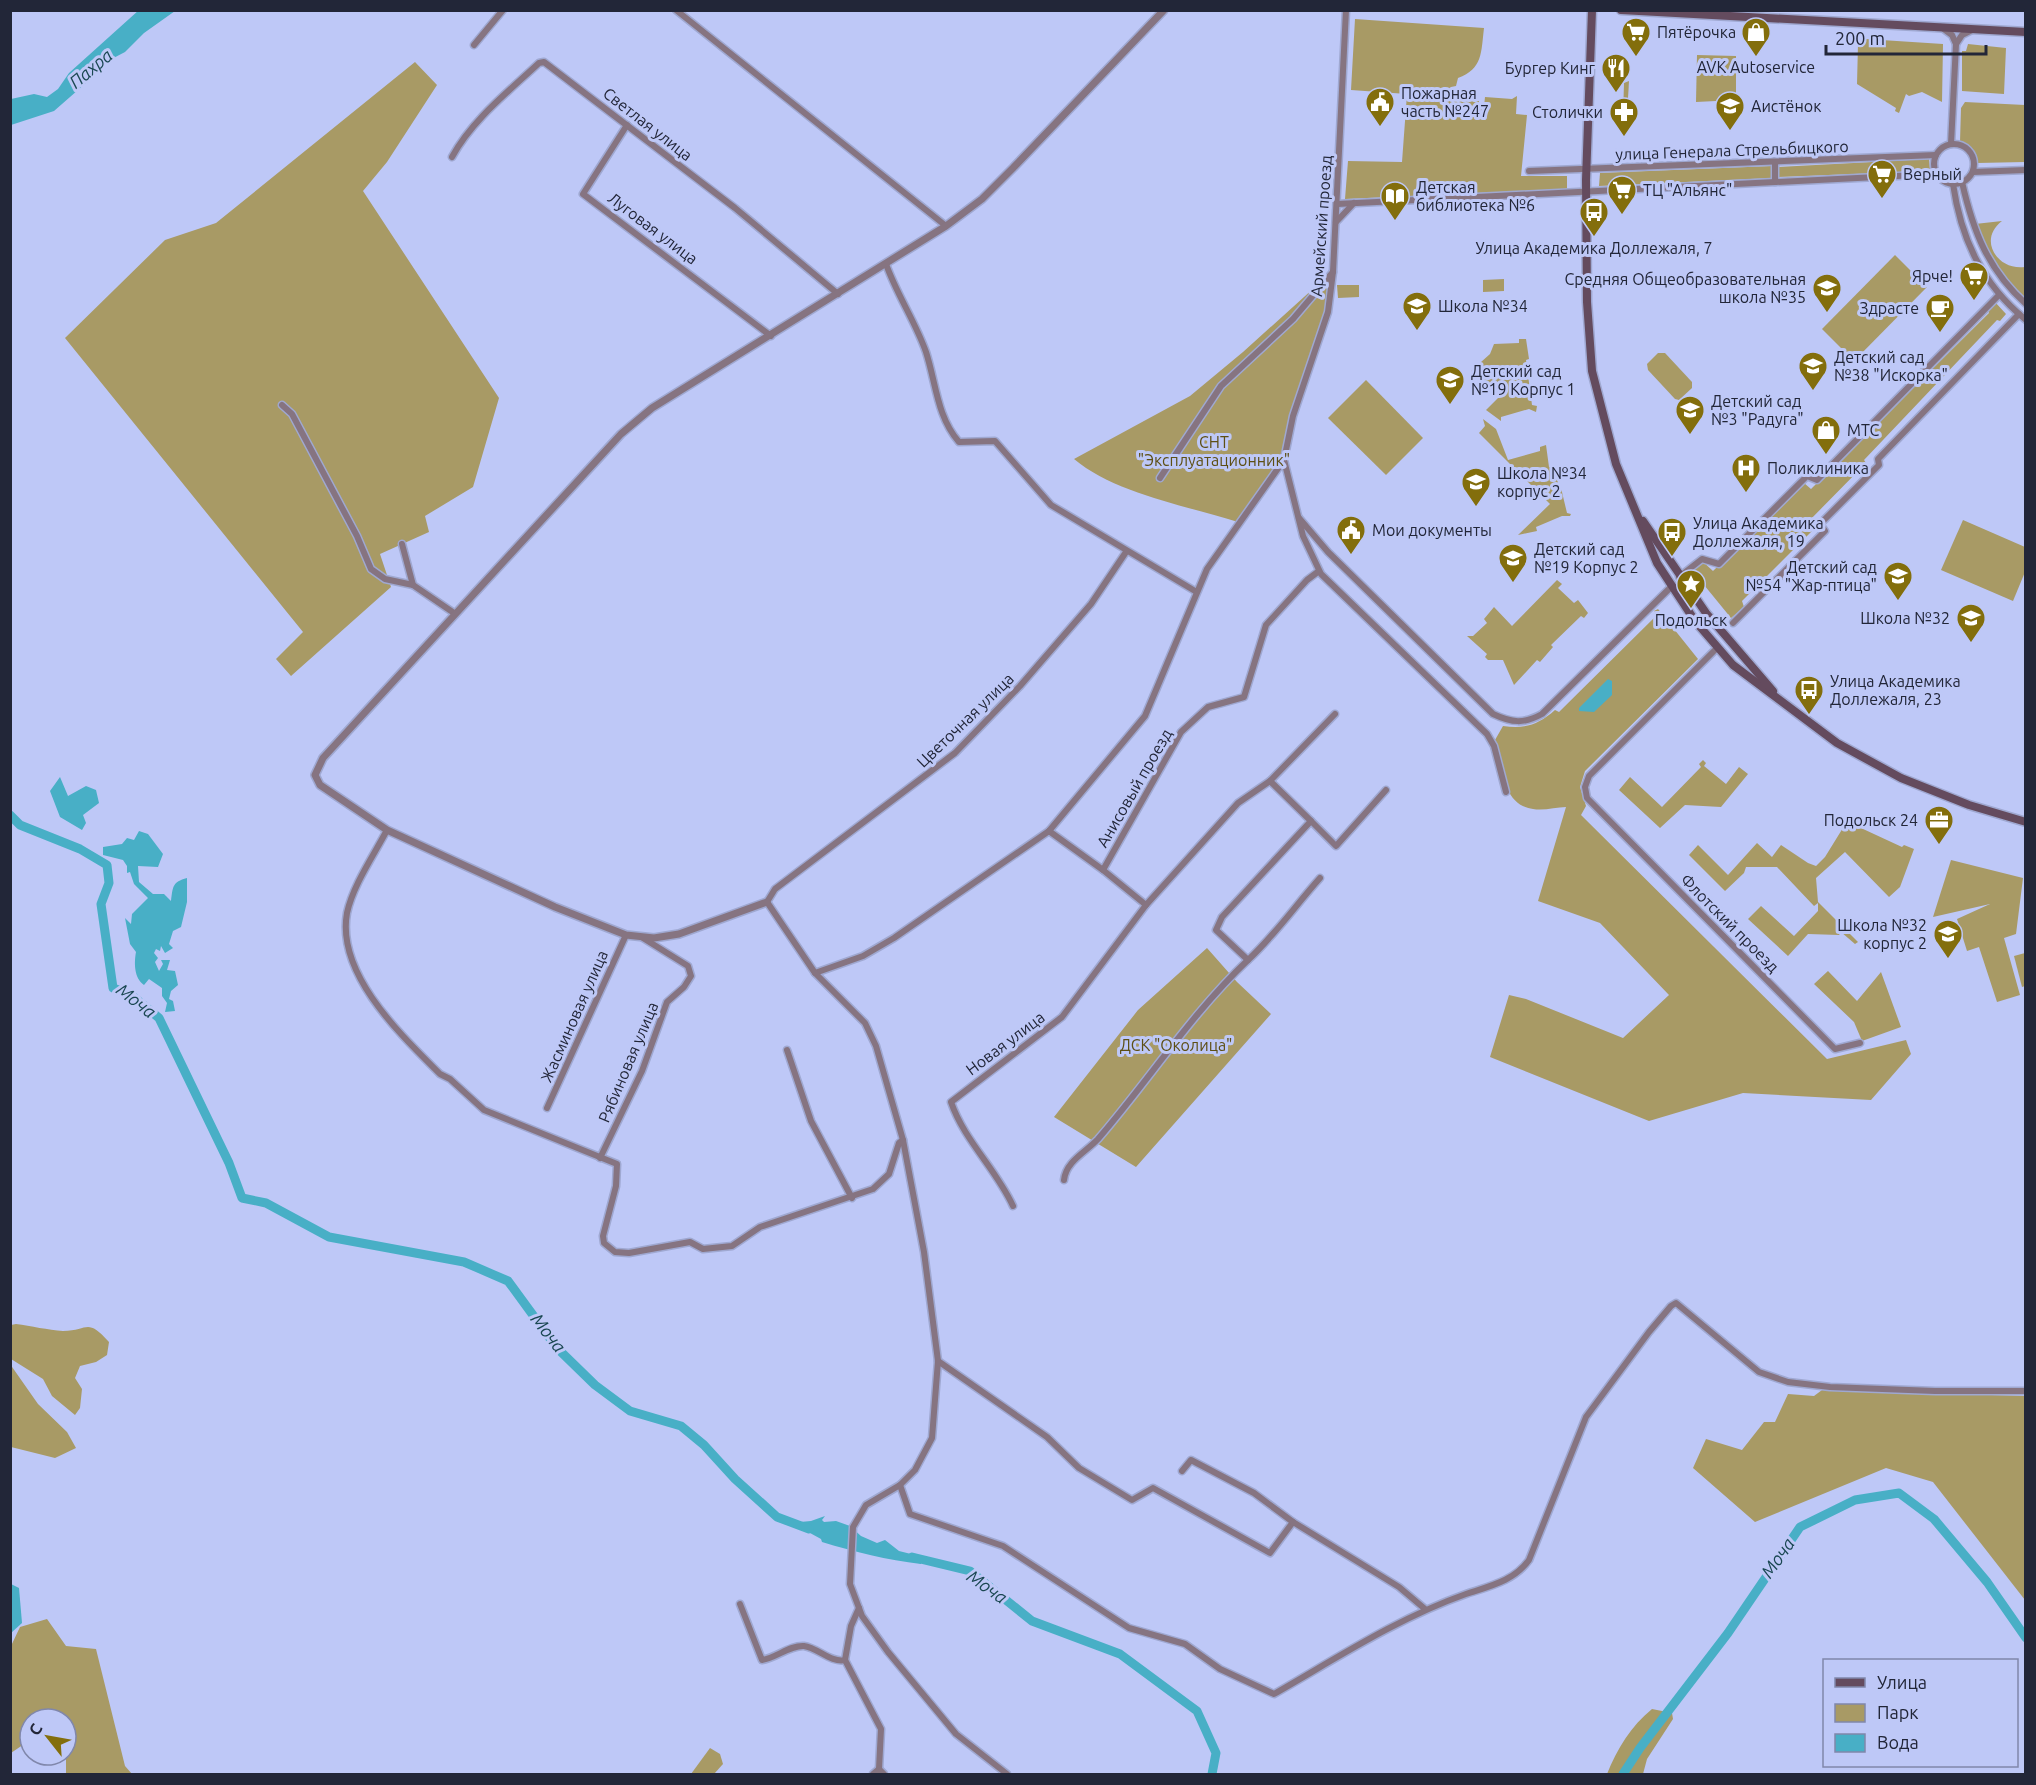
<svg xmlns="http://www.w3.org/2000/svg" width="2036" height="1785" viewBox="0 0 2036 1785" font-family="Ubuntu,sans-serif">
<rect width="100%" height="100%" fill="#bec8f7"/>
<!-- green -->
<g fill="#a89a65">
<path d="M1355 19 1484 28C1481 52 1483 69 1458 78L1456 86 1451 87 1448 99 1479 101V107H1484L1485 97 1512 99 1517 96 1516 114 1527 115 1521 176H1567V189L1345 199 1348 161 1402 162 1407 94 1351 90Z"/>
<path d="M1866 39 1943 44 1942 102 1922 92 1909 96 1906 94 1899 113 1895 111 1896 108 1857 84 1858 44Z"/>
<path d="M1968 44 2006 48 2004 94 1962 91V51H1966Z"/>
<path d="M1697 55 1736 56V100L1696 102Z"/>
<path d="M415 62 437 85 387 162 363 191 499 398 473 487 425 516 429 532 380 554 391 587 291 676 276 659 303 632 65 338 165 240 216 223Z"/>
<path d="M1629 81 1627 116 1623 117 1624 83Z"/>
<path d="M1965 102 2025 105V162L1977 163 1974 152 1960 142 1961 108Z"/>
<path d="M1929 159 1930 171 1778 177V167Z"/>
<path d="M1772 166V178L1599 186 1600 173Z"/>
<path d="M2002 221C1977 240 1998 271 2025 267V301L1995 267 1975 224Z"/>
<path d="M1895 255 1927 287 1854 361 1822 329Z"/>
<path d="M1325 278 1331 282 1327 310 1289 416 1283 459 1238 522C1187 506 1114 493 1074 459L1190 396 1243 352Z"/>
<path d="M1504 279V291L1483 292V280Z"/>
<path d="M1337 285H1359V297L1338 298Z"/>
<path d="M1995 302 2006 314 2000 321 1997 320 1864 460 1866 463 1806 524 1812 531 1742 601 1744 607 1731 618 1691 569 1701 560 1713 571 1804 483 1811 489 1989 313 1988 310Z"/>
<path d="M1519 339H1526L1529 359 1526 360 1532 405 1537 406 1536 412 1529 409 1501 417V421L1486 410 1499 397 1471 371 1490 354 1494 344 1519 343Z"/>
<path d="M1658 353H1665L1692 382V388L1679 400 1675 399 1648 370 1647 364Z"/>
<path d="M1366 380 1423 438 1386 475 1328 418Z"/>
<path d="M1483 419 1496 429 1508 460 1540 451V447L1546 445 1549 467 1557 466 1558 468 1555 469 1558 483 1554 485 1556 490 1561 488 1567 513 1571 514 1570 516H1562L1536 527 1537 531 1518 535 1550 504 1479 433 1485 426Z"/>
<path d="M1963 520 2025 547V572L2013 601 1941 570Z"/>
<path d="M1557 580 1562 584 1558 588 1574 603 1578 600 1588 613 1584 618 1581 616 1551 645 1553 647 1540 662 1537 660 1514 685 1503 660H1488L1485 657 1487 654 1467 636H1473L1487 623 1484 619 1494 607 1512 626Z"/>
<path d="M1658 609 1698 659 1585 771 1580 787 1586 806 1581 815 1827 1059 1906 1040 1911 1054 1871 1100 1743 1093 1649 1121 1490 1057 1509 995 1526 999 1623 1038 1669 995 1600 923 1538 901 1566 807C1556 807 1544 811 1533 809 1502 805 1501 765 1495 740L1503 726C1525 729 1538 725 1555 710L1559 712 1657 615 1654 611Z"/>
<path d="M1703 760 1706 763 1704 766 1726 784 1739 767 1748 774 1721 807 1685 805 1660 828 1619 790 1630 777 1662 807 1701 767 1699 764Z"/>
<path d="M1847 817 1848 822 1902 847 1904 845 1914 849 1900 887 1889 897 1845 852 1816 878 1818 902 1858 942 1855 944 1841 932 1839 935 1808 934 1788 956 1748 919 1761 906 1794 936 1818 911V903L1814 906 1777 867H1746L1744 873 1725 891 1689 855 1698 845 1728 875 1757 843 1772 857 1781 845 1808 863 1816 866 1825 857 1846 823Z"/>
<path d="M1951 860 2023 878 2016 934 2004 938 2020 995 1997 1002 1979 947 1967 951 1957 919 1990 904 1933 917Z"/>
<path d="M1207 948 1237 982 1271 1014 1136 1167 1054 1117 1138 1010Z"/>
<path d="M2025 953V986L2022 987 2014 956Z"/>
<path d="M1828 971 1857 1001 1881 972 1901 1027 1862 1041 1854 1022 1814 984Z"/>
<path d="M16 1324C31 1326 48 1330 63 1331 89 1331 86 1317 109 1342L107 1355 96 1362 80 1366 75 1378 82 1389 80 1408 75 1415 52 1396 43 1379 11 1359V1325Z"/>
<path d="M10 1364 38 1404 67 1432 76 1448 55 1458 11 1447Z"/>
<path d="M1822 1390 2025 1396V1600L1933 1482 1886 1468 1755 1522 1693 1468 1706 1439 1742 1450 1764 1422H1775L1788 1394 1814 1396Z"/>
<path d="M47 1619 66 1646 96 1649 125 1766 132 1774H66V1719H30V1740L11 1753V1646L20 1627Z"/>
<path d="M1652 1709 1672 1713 1673 1719 1647 1759 1643 1774H1607C1617 1749 1631 1726 1652 1709Z"/>
<path d="M710 1748 720 1754 723 1764 714 1774H691Z"/>
</g>
<!-- water -->
<g fill="#48afc6">
<path d="M139 10 175 11 144 33 125 52 102 64 94 76 54 111 11 125V99L34 94 47 97 58 89 69 73Z"/>
<path d="M1608 679 1612 681V695L1594 712 1579 711V708Z"/>
<path d="M60 777 68 796 86 786 96 790 99 803 83 815 86 823 82 830 60 817 50 791Z"/>
<path d="M139 831 148 834 163 854 158 867 138 866 139 882 153 894H164L171 901C173 887 172 882 187 878V902L181 927 173 931 169 944 173 948 165 953 161 946 160 951 156 949 154 953 158 958 155 962 159 971 163 964 161 960H170L167 970 175 971 178 985 171 991 169 999 173 1001 175 1011 165 1012 167 1003 162 996V988L149 979 144 985C134 978 134 963 136 952L130 944 125 918 131 924 132 914 148 898 134 884 130 872 127 873V866L123 860 103 855V847L122 844 127 838 134 840Z"/>
<path d="M825 1516 822 1520 824 1522 836 1521 850 1526 861 1536 877 1543 885 1540 899 1551 923 1557 921 1564C887 1560 855 1552 822 1542L821 1539 799 1527 800 1522 811 1521Z"/>
<path d="M11 1584 19 1588 22 1623 11 1633Z"/>
</g>
<g fill="none" stroke-linecap="round" stroke-linejoin="round">
<!-- river -->
<g stroke="#48afc6" stroke-width="9">
<path d="M10 815 20 825 80 849 107 865 109 883 101 904 113 988 130 994 159 1018 229 1163 242 1198 266 1203 329 1237 464 1262 508 1281 557 1348 595 1385 630 1411 681 1426 704 1445 735 1479 777 1517 809 1529"/>
<path d="M912 1557 970 1571 1032 1621 1120 1654 1197 1711 1216 1753 1212 1774"/>
<path d="M1623 1774 1640 1748 1728 1633 1800 1527 1855 1500 1899 1493 1934 1519 1987 1582 2026 1638"/>
</g>
<!-- minor casing -->
<g stroke="#9fa8d1" stroke-width="9">
<g id="minor">
<path d="M676 10 946 226"/>
<path d="M1346 10 1333 272 1328 312 1293 416 1284 460 1303 536 1321 574 1487 734 1494 746 1506 792"/>
<path d="M1941 27 1952 35 1956 44"/>
<path d="M474 45 503 10"/>
<path d="M627 125 583 194 771 336"/>
<path d="M1951 144 1956 44 1962 35 1972 30"/>
<circle cx="1954" cy="164" r="20"/>
<path d="M452 157C472 120 508 92 539 63L544 62 735 208 838 294"/>
<path d="M1775 162V182"/>
<path d="M1529 171 1936 155"/>
<path d="M1973 172 2026 170"/>
<path d="M1962 182C1973 231 1988 270 2026 304"/>
<path d="M1953 184C1961 239 1982 284 2026 320"/>
<path d="M1337 204 1937 174"/>
<path d="M1336 222 1354 203"/>
<path d="M886 264C897 295 915 321 926 352 936 383 937 417 959 442L995 441 1051 505 1195 591"/>
<path d="M282 405 292 414 357 536 371 569 385 579 413 585"/>
<path d="M1160 478 1221 386 1293 319 1333 272"/>
<path d="M1299 518 1328 552 1493 714C1512 723 1524 724 1542 714L1671 587"/>
<path d="M402 544 413 585 454 613"/>
<path d="M1679 577 1702 559 1719 564 1807 476 1817 480 1999 295"/>
<path d="M1733 623 1825 531 1820 524 1879 465 1878 459 2019 314"/>
<path d="M1717 648 1589 776 1585 787 1587 798 1835 1049 1860 1043"/>
<path d="M1270 781 1311 821 1222 917 1216 930 1248 960C1275 935 1295 906 1320 878"/>
<path d="M1311 821 1336 846 1386 790"/>
<path d="M387 830C374 855 353 885 347 913 336 974 401 1035 440 1074L450 1079 484 1110 617 1164 616 1186 603 1236 604 1243 615 1252 629 1253 690 1242 703 1249 732 1246 760 1227 873 1189 889 1174 899 1143 903 1140"/>
<path d="M1049 831 1103 870 1181 732 1208 707 1244 697 1266 625 1307 580 1319 571"/>
<path d="M1146 905 1238 803 1270 781 1335 714"/>
<path d="M815 973 863 956 894 938 1049 831 1145 716 1207 569 1284 460"/>
<path d="M787 1050 811 1121 852 1198"/>
<path d="M547 1108 626 935"/>
<path d="M600 1158 642 1071 667 1002 684 987 691 976 688 966 643 938"/>
<path d="M1064 1180C1066 1161 1086 1152 1098 1139 1149 1080 1191 1014 1248 960"/>
<path d="M1013 1206C996 1169 964 1140 951 1102L1062 1017 1146 905 1103 870"/>
<path d="M938 1361 1047 1437 1079 1468 1132 1500 1153 1488 1270 1553 1293 1522"/>
<path d="M1182 1471 1191 1460 1254 1493 1293 1522 1399 1587 1425 1609"/>
<path d="M900 1485 910 1514 1003 1546 1129 1628 1185 1644 1220 1669 1274 1694C1337 1658 1398 1618 1466 1594 1490 1586 1514 1581 1529 1560L1586 1417 1649 1332 1671 1306 1676 1303 1759 1372 1788 1382 1830 1387 1935 1391H2026"/>
<path d="M740 1604 762 1660C776 1658 790 1645 804 1646 818 1648 831 1663 845 1660L851 1626 859 1608"/>
<path d="M845 1660 881 1729 879 1769"/>
<path d="M873 1774 879 1769 884 1774"/>
<path d="M1007 1774 956 1734 888 1652 862 1616 850 1584 853 1527 866 1505 900 1485 915 1470 932 1438 938 1361 924 1252 903 1140 876 1046 865 1023 815 973 767 902 775 889 955 753 1020 686 1091 604 1126 552"/>
</g>
</g>
<!-- tertiary casing -->
<g stroke="#9fa8d1" stroke-width="10">
<path id="tertiary" d="M767 902 679 934 654 938 626 935 555 907 387 830 320 785 315 775 323 758 621 434 652 408 946 226 982 199 1013 168 1164 10"/>
</g>
<!-- secondary casing -->
<g stroke="#9fa8d1" stroke-width="11">
<g id="secondary">
<path d="M1592 10 1586 180 1587 302 1592 371 1616 464 1657 563 1695 621 1733 665 1837 743 1901 778 1969 805 2026 822"/>
<path d="M1621 10 2026 32"/>
<path d="M1643 521 1706 613 1773 691"/>
</g>
</g>
<!-- minor -->
<use href="#minor" stroke="#867481" stroke-width="6"/>
<!-- tertiary -->
<use href="#tertiary" stroke="#867481" stroke-width="7"/>
<!-- secondary -->
<use href="#secondary" stroke="#644b5e" stroke-width="8"/>
</g>
<!-- icons -->
<defs>
<g id="supermarket-pin" transform="scale(1.5)"><path d="M0 17L-7.5 6A9.5 9.5 0 1 1 7.5 6Z" fill="#836e0c" stroke="#bec8f7"/><path d="M-6-5.5h2.5l.6 2H6L4.5 2H-2.5L-4.4-4H-6ZM-1.5 3.2a1.3 1.3 0 1 0 .1 0ZM3 3.2a1.3 1.3 0 1 0 .1 0Z" fill="#fff"/></g>
<g id="shop-pin" transform="scale(1.5)"><path d="M0 17L-7.5 6A9.5 9.5 0 1 1 7.5 6Z" fill="#836e0c" stroke="#bec8f7"/><path d="M-5-2.5h2.3a2.7 3.5 0 0 1 5.4 0H5L5.5 6h-11ZM-1.5-2.5h3a1.5 2.3 0 0 0-3 0Z" fill="#fff"/></g>
<g id="restaurant-pin" transform="scale(1.5)"><path d="M0 17L-7.5 6A9.5 9.5 0 1 1 7.5 6Z" fill="#836e0c" stroke="#bec8f7"/><path d="M-5-6h1v4h1v-4h1v4h1v-4h1v5L-1.5 .5V6h-2V.5L-5-1ZM5-6V6H3V1.5H1.5Q1.5-4 5-6Z" fill="#fff"/></g>
<g id="civic-pin" transform="scale(1.5)"><path d="M0 17L-7.5 6A9.5 9.5 0 1 1 7.5 6Z" fill="#836e0c" stroke="#bec8f7"/><path d="M-.6-6.5H3V-4.5H.6V-3L4-1V1h2V6H-6V1h2V-1L-.6-3ZM-1.2 2.5V6h2.4V2.5Z" fill="#fff"/></g>
<g id="school-pin" transform="scale(1.5)"><path d="M0 17L-7.5 6A9.5 9.5 0 1 1 7.5 6Z" fill="#836e0c" stroke="#bec8f7"/><path d="M0-5L7-2L0 1L-7-2ZM-4 1L0 2.5L4 1V4Q0 6-4 4Z" fill="#fff"/></g>
<g id="pharmacy-pin" transform="scale(1.5)"><path d="M0 17L-7.5 6A9.5 9.5 0 1 1 7.5 6Z" fill="#836e0c" stroke="#bec8f7"/><path d="M-2-6h4v4h4v4h-4v4h-4v-4h-4v-4h4Z" fill="#fff"/></g>
<g id="library-pin" transform="scale(1.5)"><path d="M0 17L-7.5 6A9.5 9.5 0 1 1 7.5 6Z" fill="#836e0c" stroke="#bec8f7"/><path d="M-6-4Q-3-5.5-.7-3.5V5Q-3 3-6 4ZM6-4Q3-5.5 .7-3.5V5Q3 3 6 4Z" fill="#fff"/></g>
<g id="bus-pin" transform="scale(1.5)"><path d="M0 17L-7.5 6A9.5 9.5 0 1 1 7.5 6Z" fill="#836e0c" stroke="#bec8f7"/><path d="M-5-6H5V4H4V6H2V4H-2V6H-4V4H-5ZM-3.5-4V0h7V-4ZM-3.5 1.2v1.5H-2V1.2ZM2 1.2v1.5H3.5V1.2Z" fill="#fff"/></g>
<g id="cafe-pin" transform="scale(1.5)"><path d="M0 17L-7.5 6A9.5 9.5 0 1 1 7.5 6Z" fill="#836e0c" stroke="#bec8f7"/><path d="M-5.5-4.5H6V0H3Q3 3.5 0 3.5H-2.5Q-5.5 3.5-5.5 0ZM3-3.2v2h1.7v-2ZM-6 4.5H4V6H-6Z" fill="#fff"/></g>
<g id="hospital-pin" transform="scale(1.5)"><path d="M0 17L-7.5 6A9.5 9.5 0 1 1 7.5 6Z" fill="#836e0c" stroke="#bec8f7"/><path d="M-5-5h3v3.5h4V-5h3V5h-3V1.5h-4V5h-3Z" fill="#fff"/></g>
<g id="sight-pin" transform="scale(1.5)"><path d="M0 17L-7.5 6A9.5 9.5 0 1 1 7.5 6Z" fill="#836e0c" stroke="#bec8f7"/><path d="M0-6L1.8-2.2L6-1.7L2.9 1.2L3.7 5.4L0 3.3L-3.7 5.4L-2.9 1.2L-6-1.7L-1.8-2.2Z" fill="#fff"/></g>
<g id="office-pin" transform="scale(1.5)"><path d="M0 17L-7.5 6A9.5 9.5 0 1 1 7.5 6Z" fill="#836e0c" stroke="#bec8f7"/><path d="M-6-3h4V-5.5h4V-3h4V5H-6ZM-1-4.5V-3h2v-1.5ZM-6 0V1H6V0Z" fill="#fff"/></g>
</defs>
<g fill-rule="evenodd">
<use href="#supermarket-pin" x="1636" y="32"/>
<use href="#shop-pin" x="1756" y="32"/>
<use href="#restaurant-pin" x="1616" y="68"/>
<use href="#civic-pin" x="1380" y="102"/>
<use href="#school-pin" x="1730" y="106"/>
<use href="#pharmacy-pin" x="1624" y="112"/>
<use href="#supermarket-pin" x="1882" y="174"/>
<use href="#supermarket-pin" x="1622" y="190"/>
<use href="#library-pin" x="1395" y="196"/>
<use href="#bus-pin" x="1594" y="212"/>
<use href="#supermarket-pin" x="1974" y="276"/>
<use href="#school-pin" x="1827" y="288"/>
<use href="#school-pin" x="1417" y="306"/>
<use href="#cafe-pin" x="1940" y="308"/>
<use href="#school-pin" x="1813" y="366"/>
<use href="#school-pin" x="1450" y="380"/>
<use href="#school-pin" x="1690" y="410"/>
<use href="#shop-pin" x="1826" y="430"/>
<use href="#hospital-pin" x="1746" y="468"/>
<use href="#school-pin" x="1476" y="482"/>
<use href="#civic-pin" x="1351" y="530"/>
<use href="#bus-pin" x="1672" y="532"/>
<use href="#school-pin" x="1513" y="558"/>
<use href="#school-pin" x="1898" y="576"/>
<use href="#sight-pin" x="1691" y="584"/>
<use href="#school-pin" x="1971" y="618"/>
<use href="#bus-pin" x="1809" y="690"/>
<use href="#office-pin" x="1939" y="820"/>
<use href="#school-pin" x="1948" y="934"/>
</g>
<g text-anchor="middle" stroke-width="6" stroke-linejoin="round" paint-order="stroke">
<!-- poi labels -->
<g font-size="16" fill="#222638" stroke="#bec8f7" text-anchor="start">
<text x="1657" y="38">Пятёрочка</text>
<text x="1756" y="73" text-anchor="middle">AVK Autoservice</text>
<text x="1595" y="74" text-anchor="end">Бургер Кинг</text>
<text x="1401" y="99">Пожарная<tspan x="1401" dy="18">часть №247</tspan></text>
<text x="1751" y="112">Аистёнок</text>
<text x="1603" y="118" text-anchor="end">Столички</text>
<text x="1903" y="180">Верный</text>
<text x="1416" y="193">Детская<tspan x="1416" dy="18">библиотека №6</tspan></text>
<text x="1643" y="196">ТЦ "Альянс"</text>
<text x="1594" y="254" text-anchor="middle">Улица Академика Доллежаля, 7</text>
<text x="1953" y="282" text-anchor="end">Ярче!</text>
<text x="1806" y="285" text-anchor="end">Средняя Общеобразовательная<tspan x="1806" dy="18">школа №35</tspan></text>
<text x="1438" y="312">Школа №34</text>
<text x="1919" y="314" text-anchor="end">Здрасте</text>
<text x="1834" y="363">Детский сад<tspan x="1834" dy="18">№38 "Искорка"</tspan></text>
<text x="1471" y="377">Детский сад<tspan x="1471" dy="18">№19 Корпус 1</tspan></text>
<text x="1711" y="407">Детский сад<tspan x="1711" dy="18">№3 "Радуга"</tspan></text>
<text x="1847" y="436">МТС</text>
<text x="1767" y="474">Поликлиника</text>
<text x="1497" y="479">Школа №34<tspan x="1497" dy="18">корпус 2</tspan></text>
<text x="1693" y="529">Улица Академика<tspan x="1693" dy="18">Доллежаля, 19</tspan></text>
<text x="1372" y="536">Мои документы</text>
<text x="1534" y="555">Детский сад<tspan x="1534" dy="18">№19 Корпус 2</tspan></text>
<text x="1877" y="573" text-anchor="end">Детский сад<tspan x="1877" dy="18">№54 "Жар-птица"</tspan></text>
<text x="1950" y="624" text-anchor="end">Школа №32</text>
<text x="1691" y="626" text-anchor="middle">Подольск</text>
<text x="1830" y="687">Улица Академика<tspan x="1830" dy="18">Доллежаля, 23</tspan></text>
<text x="1918" y="826" text-anchor="end">Подольск 24</text>
<text x="1927" y="931" text-anchor="end">Школа №32<tspan x="1927" dy="18">корпус 2</tspan></text>
</g>
<!-- street labels -->
<g font-size="16" fill="#222638" stroke="#bec8f7">
<text transform="translate(648 124) rotate(38)" y="6">Светлая улица</text>
<text transform="translate(1732 150) rotate(-2)" y="6">улица Генерала Стрельбицкого</text>
<text transform="translate(1321 226) rotate(-86)" y="6">Армейский проезд</text>
<text transform="translate(653 228) rotate(37)" y="6">Луговая улица</text>
<text transform="translate(965 720) rotate(-44)" y="6">Цветочная улица</text>
<text transform="translate(1134 788) rotate(-60)" y="6">Анисовый проезд</text>
<text transform="translate(1730 923) rotate(45)" y="6">Флотский проезд</text>
<text transform="translate(574 1016) rotate(-66)" y="6">Жасминовая улица</text>
<text transform="translate(1005 1043) rotate(-37)" y="6">Новая улица</text>
<text transform="translate(628 1062) rotate(-67)" y="6">Рябиновая улица</text>
</g>
<!-- park labels -->
<g font-size="16" fill="#5d4f14" stroke="#bec8f7">
<text x="1214" y="448">СНТ<tspan x="1214" dy="18">"Эксплуатационник"</tspan></text>
<text x="1176" y="1051">ДСК "Околица"</text>
</g>
<!-- water labels -->
<g font-size="18" font-style="italic" fill="#1a4752" stroke="#bec8f7">
<text transform="translate(91 69) rotate(-40)" y="6">Пахра</text>
<text transform="translate(136 1001) rotate(38)" y="6">Моча</text>
<text transform="translate(548 1333) rotate(52)" y="6">Моча</text>
<text transform="translate(1778 1558) rotate(-55)" y="6">Моча</text>
<text transform="translate(987 1587) rotate(35)" y="6">Моча</text>
</g>
</g>
<!-- border -->
<rect width="2036" height="1785" fill="none" stroke="#222638" stroke-width="24"/>
<!-- legend -->
<rect x="1823" y="1659" width="195" height="108" fill="#bec8f7" stroke="#8087ab" stroke-width="1.5"/>
<rect x="1835" y="1678" width="30" height="9" fill="#644b5e" stroke="#8087ab" stroke-width="1.5"/>
<text x="1877" y="1689" font-size="18" fill="#222638">Улица</text>
<rect x="1835" y="1704" width="30" height="18" fill="#a89a65" stroke="#8087ab" stroke-width="1.5"/>
<text x="1877" y="1719" font-size="18" fill="#222638">Парк</text>
<rect x="1835" y="1734" width="30" height="18" fill="#48afc6" stroke="#8087ab" stroke-width="1.5"/>
<text x="1877" y="1749" font-size="18" fill="#222638">Вода</text>
<!-- north arrow -->
<g transform="translate(48 1737) rotate(301)"><circle r="28" fill="#bec8f7" stroke="#8087ab" stroke-width="1.5"/>
<path d="M0-4.5L10 22L0 15L-10 22Z" fill="#836e0c"/>
<text y="-9" font-size="16" font-weight="bold" text-anchor="middle" fill="#222638">С</text>
</g>
<!-- scale -->
<path d="M1826 45v9h160v-9" fill="none" stroke="#222638" stroke-width="3"/>
<text x="1835" y="45" font-size="18" fill="#222638" stroke="#bec8f7" stroke-width="4.5" paint-order="stroke">200 m</text>
</svg>
